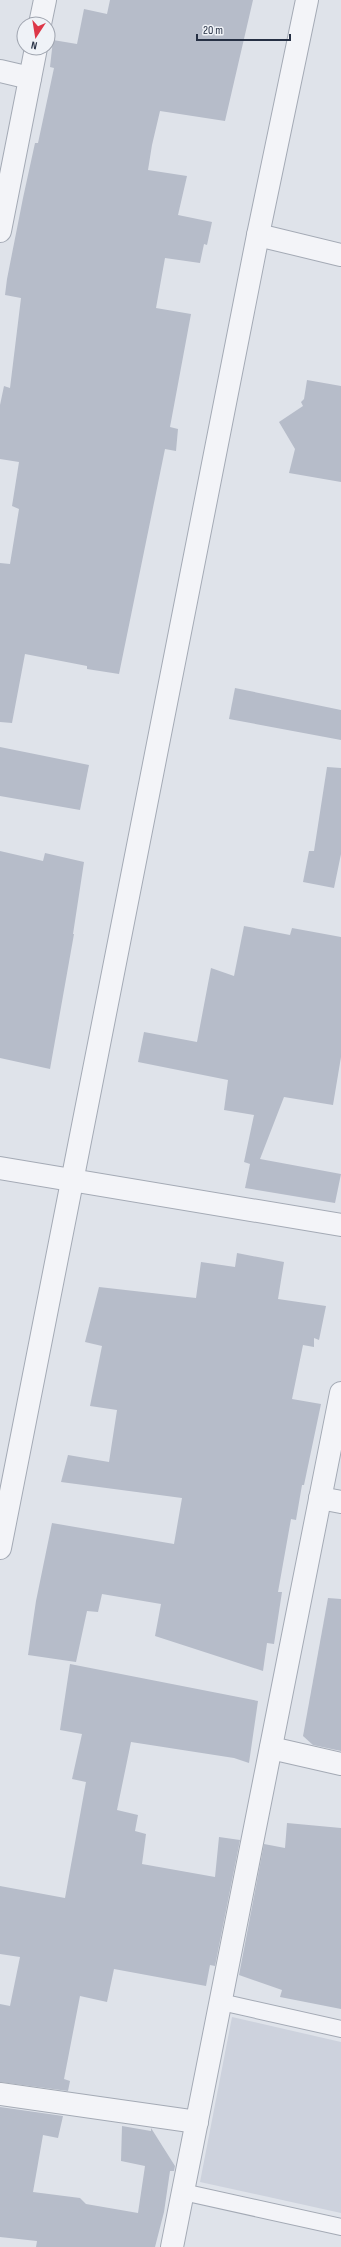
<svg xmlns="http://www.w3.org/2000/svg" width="341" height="2247" viewBox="0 0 341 2247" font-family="'Sofia Sans Condensed',sans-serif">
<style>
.built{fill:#cdd2dd}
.building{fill:#b6bcc9}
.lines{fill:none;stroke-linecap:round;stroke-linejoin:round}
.lane-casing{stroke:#a4aab5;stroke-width:18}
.street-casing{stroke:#a4aab5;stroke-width:24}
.lane{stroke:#f3f4f8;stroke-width:16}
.street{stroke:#f3f4f8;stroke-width:22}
</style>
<rect width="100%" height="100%" fill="#dfe3ea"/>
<path class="built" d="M232,2017l109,25v171l-141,-31z"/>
<g class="building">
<path d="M110,0h143l-28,121 -65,-10 -8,34 -4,25 39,6 -9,39 34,7 -5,23 -3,-1 -4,19 -35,-5 -9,50 35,6 -21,113 8,2 -2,22 -11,-2 -46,225 -32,-5v-3l-62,-12 -13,69 -12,-1v-159l10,1 9,-55 -7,-3 7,-44 -19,-3v-54l4,-19 6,2 11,-90 -16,-3 2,-16 16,-81 12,-55h3l16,-75 -4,-1 3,-27 24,4 7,-35 23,5z"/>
<path d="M307,380l34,6v96l-52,-9 6,-24 -16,-27 24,-16 -2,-4 3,-3z"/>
<path d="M235,688l106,22v30l-112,-21z"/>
<path d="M0,747l89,18 -9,45 -80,-14z"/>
<path d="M327,767l14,1v86l-7,34 -31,-6 6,-31h5z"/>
<path d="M0,851l43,10 2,-8 39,9 -11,72h1l-24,135 -50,-11z"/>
<path d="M244,926l46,9 2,-7 49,9v120l-8,48 -49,-8 -24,62 81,15 -6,29 -90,-15 5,-24 -6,-2 10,-47 -30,-5 4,-30 -90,-18 6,-30 53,10 14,-74 23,8z"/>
<path d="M237,1253l47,9 -6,37 48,7 -7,34 -5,-2v9l-11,-2 -11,54 29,5 -17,81h-2l-6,35 -5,-1 -13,73h4l-8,52 -7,-1 -4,28 -108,-35 6,-32 -59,-10 -4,18 -11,-1 -11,51 -48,-7 8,-54 16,-78 122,21 8,-46 -121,-16 7,-27 41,7 8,-52 -27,-4 12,-60 -17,-4 14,-55 97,11 5,-36 34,5z"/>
<path d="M328,1598l13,1v152l-28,-6 -10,-9z"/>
<path d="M70,1664l188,37 -9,62 -15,-5 -103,-16 -14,68 21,5 -3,16 11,3 -4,30 73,13 4,-40 21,3 -25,126 -5,-1 -4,21 -92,-17 -7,33 -27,-6 -16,83 6,2 -2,10 -68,-9v-78l10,2 10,-49 -20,-3v-68l65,12 21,-116 -14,-3 10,-45 -22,-4z"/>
<path d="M287,1823l54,5v181l-61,-12 2,-7 -43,-15 25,-131 21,4z"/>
<path d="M0,2107l63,9 -5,22 -15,-3 -10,57 47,6 6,6 52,9 7,-47 -24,-5 1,-35 29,5v-3l24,38 -1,5h-4l-6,41 -9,35h-119l1,-6 -37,-4z"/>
</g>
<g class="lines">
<g class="lane-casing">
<g id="lane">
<path d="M221,2002l120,27"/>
<path d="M183,2192l158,35"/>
</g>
</g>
<g class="street-casing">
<g id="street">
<path d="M40,24l5,-24"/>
<path d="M0,71l30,7"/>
<path d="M0,231l36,-183"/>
<path d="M258,235l83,20"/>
<path d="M0,1168l341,57"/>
<path d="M320,1498l21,4"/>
<path d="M0,1548l258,-1313 49,-235"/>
<path d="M271,1748l70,16"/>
<path d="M0,2094l197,28"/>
<path d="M172,2247l169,-854"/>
</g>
</g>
<use href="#lane" class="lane"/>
<use href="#street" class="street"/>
</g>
<g transform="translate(36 36) rotate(192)"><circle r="19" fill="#eff2f7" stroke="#9fa4af"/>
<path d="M0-3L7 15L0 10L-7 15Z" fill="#dd3748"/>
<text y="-6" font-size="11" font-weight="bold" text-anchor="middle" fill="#263044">N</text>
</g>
<path d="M197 34v6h93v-6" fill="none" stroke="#263044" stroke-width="2"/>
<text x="203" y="34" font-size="12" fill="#263044" stroke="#eff2f7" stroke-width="3" paint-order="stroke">20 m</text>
</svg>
